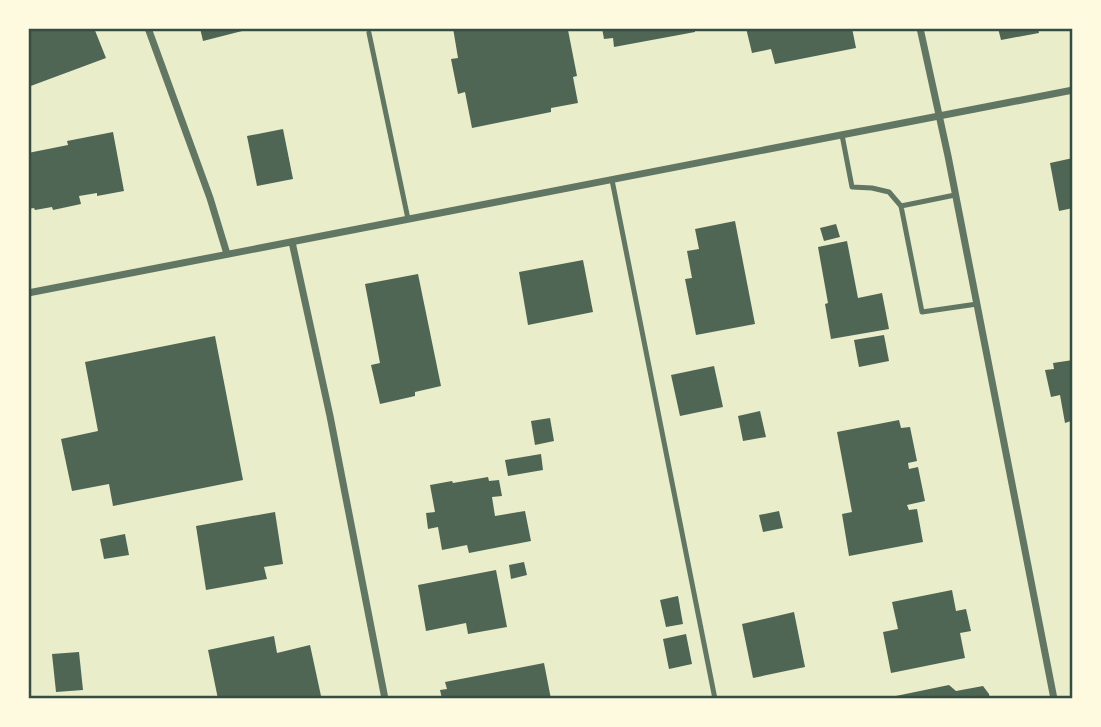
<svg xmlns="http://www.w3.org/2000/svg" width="1101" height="727" viewBox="0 0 1101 727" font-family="'Work Sans',sans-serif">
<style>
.building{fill:#4f6655}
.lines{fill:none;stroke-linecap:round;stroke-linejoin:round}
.service{stroke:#617663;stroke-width:5}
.minor{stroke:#617663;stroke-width:7}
.neatline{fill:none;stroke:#344e41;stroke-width:2.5}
</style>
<rect width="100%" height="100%" fill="#e9edc9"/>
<g class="building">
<path d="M28,28h66l12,30 -78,29z"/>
<path d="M200,28h50v1l-47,12z"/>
<path d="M453,28h110l1,3 4,-1 9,46 -4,1 5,26 -27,5v4l-79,16 -7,-36 -7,2 -7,-35 7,-1z"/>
<path d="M602,28h93v4l-81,15 -1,-9 -9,1z"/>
<path d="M746,28h106l4,20 -81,16 -4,-15 -19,4z"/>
<path d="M998,28h40l1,5 -38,7z"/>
<path d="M283,129l10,50 -36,7 -10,-50z"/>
<path d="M113,132l11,59 -27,5v-3l-18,3 2,8 -28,6 -1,-3 -17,3 -1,-2 -6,1v-56l40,-8 -1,-4z"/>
<path d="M1073,158v50l-14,3 -9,-48z"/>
<path d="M735,221l20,103 -59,11 -11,-56 7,-1 -5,-27 12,-2 -4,-20z"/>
<path d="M836,224l4,13 -16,4 -4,-13z"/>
<path d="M847,241l11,57 24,-5 7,36 -58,10 -6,-35 3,-1 -10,-56z"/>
<path d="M583,260l10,52 -65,13 -9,-53z"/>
<path d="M418,274l23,112 -26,6v4l-35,8 -9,-39 9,-2 -15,-79z"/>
<path d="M884,335l5,26 -30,6 -5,-27z"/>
<path d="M215,336l28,144 -130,26 -4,-22 -37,7 -11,-52 37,-8 -13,-69z"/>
<path d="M1073,360v63l-2,-2 -6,2 -5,-28 -9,2 -6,-27 9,-1 -1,-6z"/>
<path d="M714,366l9,41 -43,9 -9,-41z"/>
<path d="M760,411l6,26 -23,4 -5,-25z"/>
<path d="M550,418l4,23 -19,4 -4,-24z"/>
<path d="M899,420l2,8 9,-1 7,34 -9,2 1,6 9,-2 7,34 -18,4 2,5 8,-1 6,33 -74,14 -7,-42 10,-2 -15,-80z"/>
<path d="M541,454l2,16 -35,6 -3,-16z"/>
<path d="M488,477l1,4 10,-1 3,16 -10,1 3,19 30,-5 6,30 -62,12 -2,-8 -25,5 -4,-23 -10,2 -2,-16 9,-1 -5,-27 22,-4 1,2z"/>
<path d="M779,511l4,17 -20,4 -4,-17z"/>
<path d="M275,512l8,52 -19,3 3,12 -61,11 -10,-64z"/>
<path d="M125,534l4,21 -25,4 -4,-20z"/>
<path d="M524,562l3,13 -16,4 -2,-14z"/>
<path d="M496,570l11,57 -39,7 -2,-11 -40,8 -8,-46z"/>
<path d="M952,590l4,21 10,-2 5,22 -11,2 5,25 -74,15 -8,-41 15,-3 -6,-27z"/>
<path d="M678,596l5,28 -17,3 -6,-27z"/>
<path d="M794,612l11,55 -52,11 -11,-54z"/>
<path d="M686,634l6,30 -23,5 -6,-30z"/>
<path d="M274,636l3,17 33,-8 11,51 -14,3h-89l-10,-49z"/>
<path d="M79,652l4,38 -27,2 -4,-38z"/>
<path d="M544,663l7,36h-109l-2,-9 7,-1 -2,-7z"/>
<path d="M949,685l7,6 27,-5 6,8 1,5h-104v-1z"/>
</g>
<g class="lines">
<g class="service">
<path d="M369,33l39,186"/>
<path d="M842,135l10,52 20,1 17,4 12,14"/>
<path d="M612,180l103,519"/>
<path d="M955,195l-54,11 21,106 55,-8"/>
</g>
<g class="minor">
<path d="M148,28l62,170 17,56"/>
<path d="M920,28l28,128 106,543"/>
<path d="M292,242l38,174 55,283"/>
<path d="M28,293l1045,-203"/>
</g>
</g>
<rect width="1101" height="727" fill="none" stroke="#fefae0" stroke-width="60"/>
<rect x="30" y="30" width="1041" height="667" class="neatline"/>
</svg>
